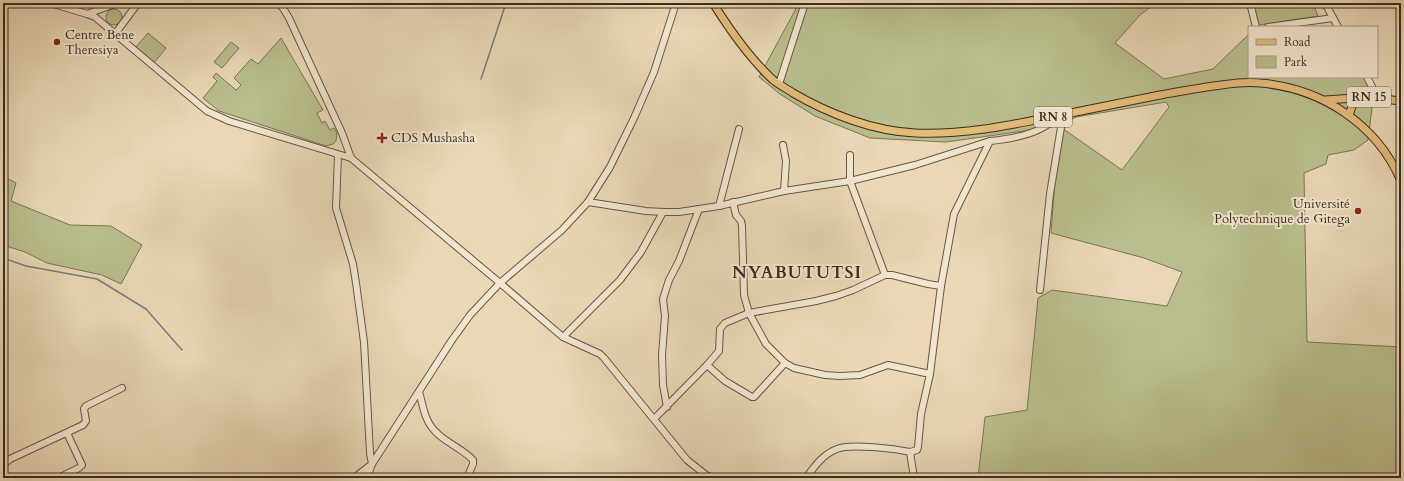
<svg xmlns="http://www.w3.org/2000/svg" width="1404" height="481" viewBox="0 0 1404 481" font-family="Cardo,serif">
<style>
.green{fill:#b9be8c;stroke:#7a7556;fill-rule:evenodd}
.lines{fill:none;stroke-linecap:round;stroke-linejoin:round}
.stream{stroke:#757f7a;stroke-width:1.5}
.minor-casing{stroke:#675744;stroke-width:8}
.major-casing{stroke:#3c2c1f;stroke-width:9}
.minor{stroke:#f1e5cf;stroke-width:6}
.major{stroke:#e4bc7a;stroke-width:7}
.poi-dot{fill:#8f2418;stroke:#f1e5cf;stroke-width:1.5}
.labels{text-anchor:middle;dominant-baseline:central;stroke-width:4;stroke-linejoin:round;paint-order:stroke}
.shield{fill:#f1e5cf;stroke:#726454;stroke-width:1}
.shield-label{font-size:12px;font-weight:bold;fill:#3c2c1f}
.poi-label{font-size:13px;fill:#3c2c1f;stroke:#f1e5cf;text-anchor:start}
.district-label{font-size:17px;font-weight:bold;letter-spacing:1px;fill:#3c2c1f;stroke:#f1e5cf}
</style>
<rect width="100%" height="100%" fill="#e9d7b5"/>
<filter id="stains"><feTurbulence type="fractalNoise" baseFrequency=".005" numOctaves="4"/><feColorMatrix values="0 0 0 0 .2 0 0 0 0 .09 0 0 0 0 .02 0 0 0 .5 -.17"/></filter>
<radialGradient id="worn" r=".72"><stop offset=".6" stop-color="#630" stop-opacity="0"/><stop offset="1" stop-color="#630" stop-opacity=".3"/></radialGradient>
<g class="green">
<path d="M799,3h357l-16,12 -25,28 49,36 49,-10 36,-35v43h116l9,15 -6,48 -14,10 -26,5 -2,9 -22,9 3,169 94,5v131h-423l7,-61 42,-7 11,-112 14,-8 115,16 15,-34 -38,-14 -93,-25 8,-107 -113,16 -76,-4 -55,-22 -35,-22 -21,-17zM1166,102l3,5 -47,63 -63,-44 17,-9z"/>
<path d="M1248,3h65l5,13 -66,10z"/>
<circle cx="114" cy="17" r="8"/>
<path d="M148,33l18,15 -12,15 -18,-16z"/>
<path d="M281,38l42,72 -6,3 5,10 3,-2 5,9 4,-2 3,5 -1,8 -3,3 -7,2 -107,-35 -16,-13 14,-17 -4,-4 3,-4 20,17 5,-5 -7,-7 17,-19 7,5z"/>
<path d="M231,42l8,6 -17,20 -8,-6z"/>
<path d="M3,176l13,7 -5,18 59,24 41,1 31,19 -21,39 -19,-9 -55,-12 -22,-11 -22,-7z"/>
</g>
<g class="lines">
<g class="stream">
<path d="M481,79l25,-76"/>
<path d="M3,258l23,8 71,13 49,30 36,41"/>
</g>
<g class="minor-casing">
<g id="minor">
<path d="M50,3l37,11 8,3 112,94 22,10 122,37 149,125 57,49 6,5 37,17 4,4 83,102 19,15 7,3"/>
<path d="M277,3l6,5 6,10 53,115 9,25"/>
<path d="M1250,3l6,24"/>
<path d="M1325,3l13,24"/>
<path d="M87,14l31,-11"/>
<path d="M1268,27l65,-9"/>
<path d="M115,34l23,-31"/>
<path d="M1367,77l11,21"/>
<path d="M779,84l26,-81"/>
<path d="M783,145l3,16 -2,30"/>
<path d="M338,155l-2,53 17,56 3,19 8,59 6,111 2,11 -18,14"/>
<path d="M850,155v26l35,94"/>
<path d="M588,202l58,9 17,1h16l40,-6 65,-15 66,-10 65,-16 75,-24"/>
<path d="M733,202l3,13 5,6 1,5 2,69 5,18 17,31 19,19 9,5 31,7 15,1 20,-1 28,-10 42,9"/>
<path d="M719,206l20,-77"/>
<path d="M1040,290l10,-96 13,-79"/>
<path d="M563,337l57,-57 21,-28 22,-40"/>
<path d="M707,365l12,-14 1,-22 5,-6 24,-10 67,-12 20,-5 17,-6 32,-15h7l36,9 13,2"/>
<path d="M419,392c3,9 4,19 8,27 8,20 33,27 46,41v4l-6,14"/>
<path d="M667,407l-4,-22 -1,-30 3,-39 -2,-17 6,-19 10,-19 20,-52"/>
<path d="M654,419l53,-54 18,16 27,16h2l31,-34"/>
<path d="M910,452l7,-2 1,-3 3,-33 9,-40 11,-88 13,-72 36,-73c21,-2 53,-7 67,-25"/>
<path d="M3,465l7,-6 73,-34 3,-4 -2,-12 2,-3 36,-18"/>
<path d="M58,478l21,-10 3,-3 -15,-32"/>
<path d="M367,478l5,-14 80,-124 18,-25 30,-32 62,-53 26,-28 22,-35 24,-49 20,-46 22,-69"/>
<path d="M806,478c8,-11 17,-24 31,-29 12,-6 59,0 73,3l4,26"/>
</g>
</g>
<g class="major-casing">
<g id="major">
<path d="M713,3c15,24 37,55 58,75 6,6 15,10 22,15 36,21 80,38 122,40 47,2 91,-7 136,-16 35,-7 70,-14 104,-21 20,-4 39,-7 58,-10 16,-2 32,-5 47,-3 61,5 117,41 141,98"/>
<path d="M1325,100l30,-2"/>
<path d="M1349,115l6,-17 10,-1 36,4"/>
</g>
</g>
<use href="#minor" class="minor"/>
<use href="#major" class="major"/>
</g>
<g class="poi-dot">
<circle cx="57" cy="42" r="4"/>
<path d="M380 132h4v4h4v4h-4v4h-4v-4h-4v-4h4z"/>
<circle cx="1358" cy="211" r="4"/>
</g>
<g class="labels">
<g class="shield">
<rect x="1347" y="87" width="44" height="20" rx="3"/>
<rect x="1034" y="107" width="38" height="20" rx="3"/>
</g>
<g class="shield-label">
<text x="1369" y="97">RN 15</text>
<text x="1053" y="117">RN 8</text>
</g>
<g class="poi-label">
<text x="65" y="35">Centre Bene<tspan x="65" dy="15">Theresiya</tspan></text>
<text x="391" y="138">CDS Mushasha</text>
<text x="1350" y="204" text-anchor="end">Université<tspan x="1350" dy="15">Polytechnique de Gitega</tspan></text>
</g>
<g class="district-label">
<text x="797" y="272">NYABUTUTSI</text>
</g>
</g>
<rect width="1404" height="481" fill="none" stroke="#e9d7b5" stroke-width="16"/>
<rect x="4" y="4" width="1396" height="473" fill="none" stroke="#3c2c1f" stroke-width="2"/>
<rect x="8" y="8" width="1388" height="465" fill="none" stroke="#3c2c1f"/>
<rect x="1248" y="26" width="130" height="52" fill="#f1e5cf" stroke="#a99b89"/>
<rect x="1256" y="39" width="20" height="6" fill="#e4bc7a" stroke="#a99b89"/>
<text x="1284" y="46" font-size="12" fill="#3c2c1f">Road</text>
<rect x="1256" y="56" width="20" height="12" fill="#b9be8c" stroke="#a99b89"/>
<text x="1284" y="66" font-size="12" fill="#3c2c1f">Park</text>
<rect width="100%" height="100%" filter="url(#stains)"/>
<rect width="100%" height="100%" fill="url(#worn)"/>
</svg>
